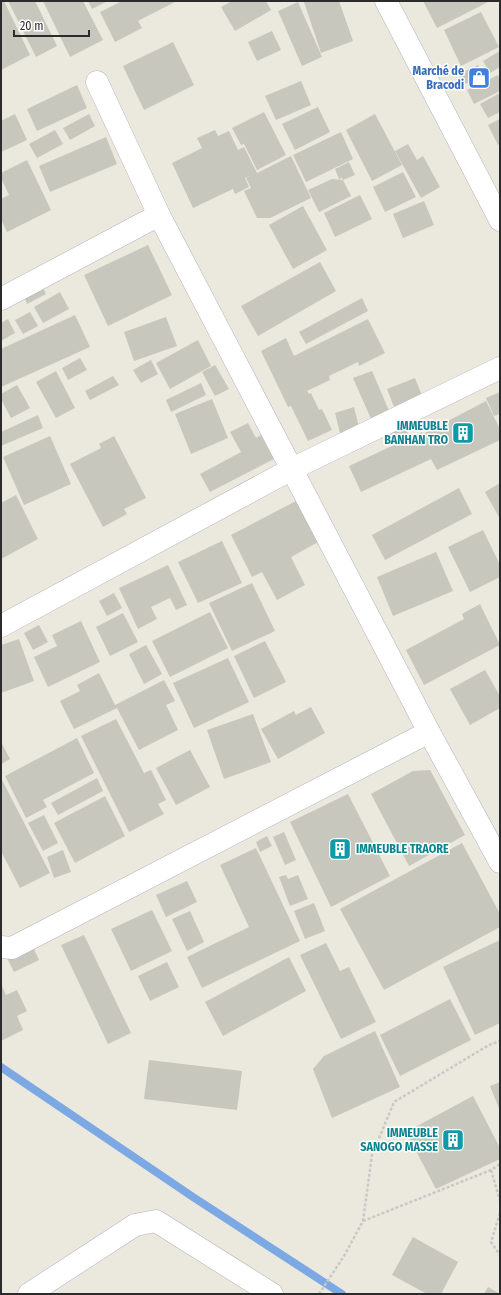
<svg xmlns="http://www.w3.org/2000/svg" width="501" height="1295" viewBox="0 0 501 1295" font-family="'Fira Sans Condensed',sans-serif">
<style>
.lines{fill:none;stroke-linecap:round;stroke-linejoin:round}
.stream{stroke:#7ca9e3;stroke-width:8}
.building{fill:#c7c7bd}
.minor-casing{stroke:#b3b2bd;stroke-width:23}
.path{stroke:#c8c8c8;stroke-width:2.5;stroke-dasharray:3 2;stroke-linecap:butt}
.minor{stroke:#fff;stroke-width:22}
.labels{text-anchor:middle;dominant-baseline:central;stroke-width:3;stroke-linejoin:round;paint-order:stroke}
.shop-label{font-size:12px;font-weight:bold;fill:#366cbe;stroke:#fff;text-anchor:end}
.culture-label{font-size:12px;font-weight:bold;fill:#0d838f;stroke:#fff;text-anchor:end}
</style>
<rect width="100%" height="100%" fill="#ebe9de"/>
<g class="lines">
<path class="stream" d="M1,1067l192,130 149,97"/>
</g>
<g class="building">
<path d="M1,1h3l26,54 -29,15z"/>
<path d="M8,1h27l22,45 -21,11z"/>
<path d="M43,1h40l20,39 -33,17z"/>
<path d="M88,1h20l-16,8z"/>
<path d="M122,1h55l-39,20 4,7 -27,14 -15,-30z"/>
<path d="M232,1h34l5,9 -36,21 -14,-24z"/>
<path d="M306,1h33l14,40 -32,12 -17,-51z"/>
<path d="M423,1h67l-53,27z"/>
<path d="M298,2l24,55 -20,9 -24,-55z"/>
<path d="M481,12l18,35 -38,19 -17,-36z"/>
<path d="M272,31l9,19 -24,11 -9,-19z"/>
<path d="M173,42l21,43 -50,25 -21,-44z"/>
<path d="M500,51v16l-10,6 -7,-12z"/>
<path d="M478,65l5,10 -18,9 -6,-10z"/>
<path d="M498,75l2,4v12l-26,13 -7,-14z"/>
<path d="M301,81l10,24 -35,15 -11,-24z"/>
<path d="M77,85l10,23 -50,23 -10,-22z"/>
<path d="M500,93v19l-12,6 -8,-14z"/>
<path d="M318,107l12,25 -35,18 -13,-26z"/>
<path d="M264,112l22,43 -29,15 -13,-26 -3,1 -9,-17z"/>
<path d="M15,114l12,26 -26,12v-31z"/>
<path d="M89,114l6,12 -25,14 -7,-12z"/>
<path d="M375,114l27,51 -30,16 -26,-51z"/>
<path d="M500,119v25l-2,1 -10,-20z"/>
<path d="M55,130l8,14 -26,14 -8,-14z"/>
<path d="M215,130l3,6 11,-5 9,19 6,-3 13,26 34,-17 20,42 -41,20h-13l-13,-27 7,-3 -5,-10 5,-3 -6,3 4,9 -14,7 -2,-5 -40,19 -21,-45 30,-15 -5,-10z"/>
<path d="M341,132l12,27 -47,23 -13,-27z"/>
<path d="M106,137l11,27 -67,28 -11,-26z"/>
<path d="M408,144l9,16 6,-4 17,31 -19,11 -26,-47z"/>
<path d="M27,160l24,50 -44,22 -6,-13v-20l8,-4 -8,-17v-5z"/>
<path d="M349,162l6,13 -12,5 8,16 -32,16 -11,-22 24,-11 11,1 -1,-2 -3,1 -4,-10z"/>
<path d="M403,172l13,25 -31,15 -12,-25z"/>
<path d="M360,195l12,24 -37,18 -11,-24z"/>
<path d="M424,201l10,24 -31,13 -10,-24z"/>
<path d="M303,206l24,44 -34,19 -24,-44z"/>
<path d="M148,245l24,50 -64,31 -24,-51z"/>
<path d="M320,262l16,29 -78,45 -17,-30z"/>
<path d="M42,286l4,8 -19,10 -3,-8z"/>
<path d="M60,292l9,17 -26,14 -9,-16z"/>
<path d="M362,298l6,13 -62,33 -7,-12z"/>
<path d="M30,312l8,14 -15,8 -8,-14z"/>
<path d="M75,315l15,32 -89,40v-38z"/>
<path d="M166,317l11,29 -43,15 -10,-29z"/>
<path d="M8,319l7,14 -14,8v-18z"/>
<path d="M368,319l17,34 -26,13 -1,-4 -29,14 1,4 -23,11 2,3 2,-1 8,17 3,-1 10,21 -24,11 -17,-35 -3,1 -27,-56 25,-13 8,18z"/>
<path d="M198,340l13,26 -41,23 -14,-26z"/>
<path d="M80,358l7,12 -19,10 -6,-12z"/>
<path d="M151,360l7,14 -17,9 -8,-13z"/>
<path d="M215,365l14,24 -14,7 -13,-24z"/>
<path d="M56,371l19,37 -19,10 -20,-36z"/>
<path d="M372,371l18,42 -18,8 -19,-43z"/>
<path d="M113,376l6,9 -29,15 -5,-9z"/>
<path d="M415,378l7,18 -28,11 -7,-18z"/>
<path d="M201,383l5,12 -35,17 -5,-12z"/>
<path d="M17,385l13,23 -19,10 -10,-19v-5z"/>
<path d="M500,392v22l-6,2 -8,-18z"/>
<path d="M212,399l16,39 -37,16 -16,-40z"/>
<path d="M486,401l14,28v11l-63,30 -6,-11 -70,33 -12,-26 45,-21 -5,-11 16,-7 5,10 12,-5 1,2z"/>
<path d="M354,407l5,20 -19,6 -5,-20z"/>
<path d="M38,415l5,13 -42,18v-14z"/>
<path d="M248,423l8,15 5,-3 13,24 -64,33 -10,-18 41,-22 -11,-20z"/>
<path d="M50,436l21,48 -47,21 -21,-48z"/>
<path d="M114,436l32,62 -22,11 3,5 -24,13 -33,-63 31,-16 -2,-4z"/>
<path d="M500,483v36l-15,-27z"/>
<path d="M459,488l13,26 -87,46 -13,-25z"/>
<path d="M16,495l22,44 -37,20v-56z"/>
<path d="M298,500l22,41 -29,16 14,28 -28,15 -15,-28 -10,5 -21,-42z"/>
<path d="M483,530l17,35v12l-30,15 -22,-45z"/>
<path d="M222,541l20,42 -44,20 -20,-41z"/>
<path d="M436,552l17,39 -60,25 -16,-39z"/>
<path d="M168,565l19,40 -11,5 -6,-12 -19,9 6,12 -19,10 -19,-41z"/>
<path d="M252,583l23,48 -43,20 -23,-48z"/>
<path d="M114,593l8,15 -15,8 -8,-15z"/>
<path d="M480,604l20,41 -76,40 -18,-35 58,-31 -2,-5z"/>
<path d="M210,612l18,36 -58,29 -18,-36z"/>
<path d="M123,613l15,29 -28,14 -14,-29z"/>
<path d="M81,621l19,41 -52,25 -14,-30 23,-11 -5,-11z"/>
<path d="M39,625l9,17 -15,8 -9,-17z"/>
<path d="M19,639l15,42 -33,12v-48z"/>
<path d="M265,641l21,41 -32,16 -20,-42z"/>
<path d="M146,645l16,29 -18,10 -15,-30z"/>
<path d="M228,658l21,44 -55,26 -21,-45z"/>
<path d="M485,670l15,26v12l-30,17 -20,-36z"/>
<path d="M99,673l16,32 49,-25 11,21 -9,4 12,25 -39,20 -22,-42 -43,21 -14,-28 20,-10 -3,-6z"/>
<path d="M311,707l14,26 -47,26 -17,-30 33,-18 2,4z"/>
<path d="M253,714l18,48 -47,17 -17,-49z"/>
<path d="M116,719l28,54 7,-3 15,30 -8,4 6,10 -35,18 -48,-96z"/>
<path d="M77,738l17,35 -51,27 4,7 -21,11 -21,-42z"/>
<path d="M1,742l9,17 -9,5z"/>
<path d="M190,750l20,37 -34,18 -20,-37z"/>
<path d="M430,770l35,65 -56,31 -38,-72 42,-23z"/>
<path d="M1,778l49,95 -30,15 -19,-37z"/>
<path d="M97,778l6,13 -45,24 -7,-12z"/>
<path d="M348,794l42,82 -59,31 -41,-85z"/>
<path d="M105,796l20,40 -50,27 -21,-40z"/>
<path d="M44,815l14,28 -15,8 -15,-28z"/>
<path d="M284,832l12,28 -11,5 -12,-28z"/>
<path d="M267,836l5,10 -12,6 -4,-10z"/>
<path d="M462,843l38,71v13l-116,63 -44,-81z"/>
<path d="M256,848l44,93 -98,47 -15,-31 62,-30 -29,-62z"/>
<path d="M63,850l8,22 -17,6 -7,-21z"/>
<path d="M286,875l2,4 10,-4 10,24 -18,7 -11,-29z"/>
<path d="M187,881l10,21 -31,15 -10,-22z"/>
<path d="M314,903l11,28 -20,8 -11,-28z"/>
<path d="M152,910l20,41 -41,20 -20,-42z"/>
<path d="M190,911l14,31 -17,9 -15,-32z"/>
<path d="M84,935l47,98 -23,11 -47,-99z"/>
<path d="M30,940l9,20 -25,12 -10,-20z"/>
<path d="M500,940v83l-25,12 -32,-68z"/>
<path d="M326,943l14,28 9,-4 27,55 -35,17 -41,-84z"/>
<path d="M289,957l17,34 -83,45 -18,-34z"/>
<path d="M167,962l12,25 -29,14 -12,-25z"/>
<path d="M1,984l5,11 11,-5 10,21 -10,5 6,14 -22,11z"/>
<path d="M450,999l21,41 -71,36 -20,-41z"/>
<path d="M375,1031l25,56 -68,31 -19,-49 11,-13z"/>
<path d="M149,1060l93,11 -5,39 -93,-11z"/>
<path d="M500,1082v29l-10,-25z"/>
<path d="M473,1096l27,52v11l-64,30 -30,-57z"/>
<path d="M413,1237l45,25 -17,32h-14l-35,-19z"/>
<path d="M488,1287l12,7h-16z"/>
</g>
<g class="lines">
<g class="minor-casing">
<g id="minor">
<path d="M386,1l114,219"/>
<path d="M97,82l62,133 270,517 71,130"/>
<path d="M1,299l158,-84"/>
<path d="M1,626l291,-157 208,-101"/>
<path d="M1,947l11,1 417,-216"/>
<path d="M29,1294l106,-69 21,-4 116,73"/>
</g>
</g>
<g class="path">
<path d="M491,1170l9,31"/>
<path d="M500,1213l-9,29 9,13"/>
<path d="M363,1221l128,-51 9,-6"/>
<path d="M319,1294l25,-38 19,-35 9,-66 22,-53 95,-57 11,-4"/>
</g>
<use href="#minor" class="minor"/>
</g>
<defs>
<g id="shop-square" transform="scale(1.15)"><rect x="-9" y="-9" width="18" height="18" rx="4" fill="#3f7fe0" stroke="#fff"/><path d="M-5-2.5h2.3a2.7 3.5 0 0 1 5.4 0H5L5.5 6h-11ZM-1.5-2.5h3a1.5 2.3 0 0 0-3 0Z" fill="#fff"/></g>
<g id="building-square" transform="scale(1.15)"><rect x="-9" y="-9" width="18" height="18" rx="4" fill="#0f9aa8" stroke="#fff"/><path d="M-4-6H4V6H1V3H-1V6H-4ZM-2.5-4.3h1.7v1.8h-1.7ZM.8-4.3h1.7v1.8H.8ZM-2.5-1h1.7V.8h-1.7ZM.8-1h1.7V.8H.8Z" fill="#fff"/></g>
</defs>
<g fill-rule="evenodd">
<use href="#shop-square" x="479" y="78"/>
<use href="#building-square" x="463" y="433"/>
<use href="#building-square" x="340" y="849"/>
<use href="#building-square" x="453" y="1140"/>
</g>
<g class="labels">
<g class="shop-label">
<text x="464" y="71">Marché de<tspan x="464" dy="14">Bracodi</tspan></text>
</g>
<g class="culture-label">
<text x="448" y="426">IMMEUBLE<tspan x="448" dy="14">BANHAN TRO</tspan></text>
<text x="356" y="849" text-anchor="start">IMMEUBLE TRAORE</text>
<text x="438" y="1133">IMMEUBLE<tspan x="438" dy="14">SANOGO MASSE</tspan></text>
</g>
</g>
<rect width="501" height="1295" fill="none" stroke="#2b2b2b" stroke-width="4"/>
<path d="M14 30v6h75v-6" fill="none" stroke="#2b2b2b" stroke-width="2"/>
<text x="20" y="30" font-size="12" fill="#2b2b2b" stroke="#ffffff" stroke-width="3" paint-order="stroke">20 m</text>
</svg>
